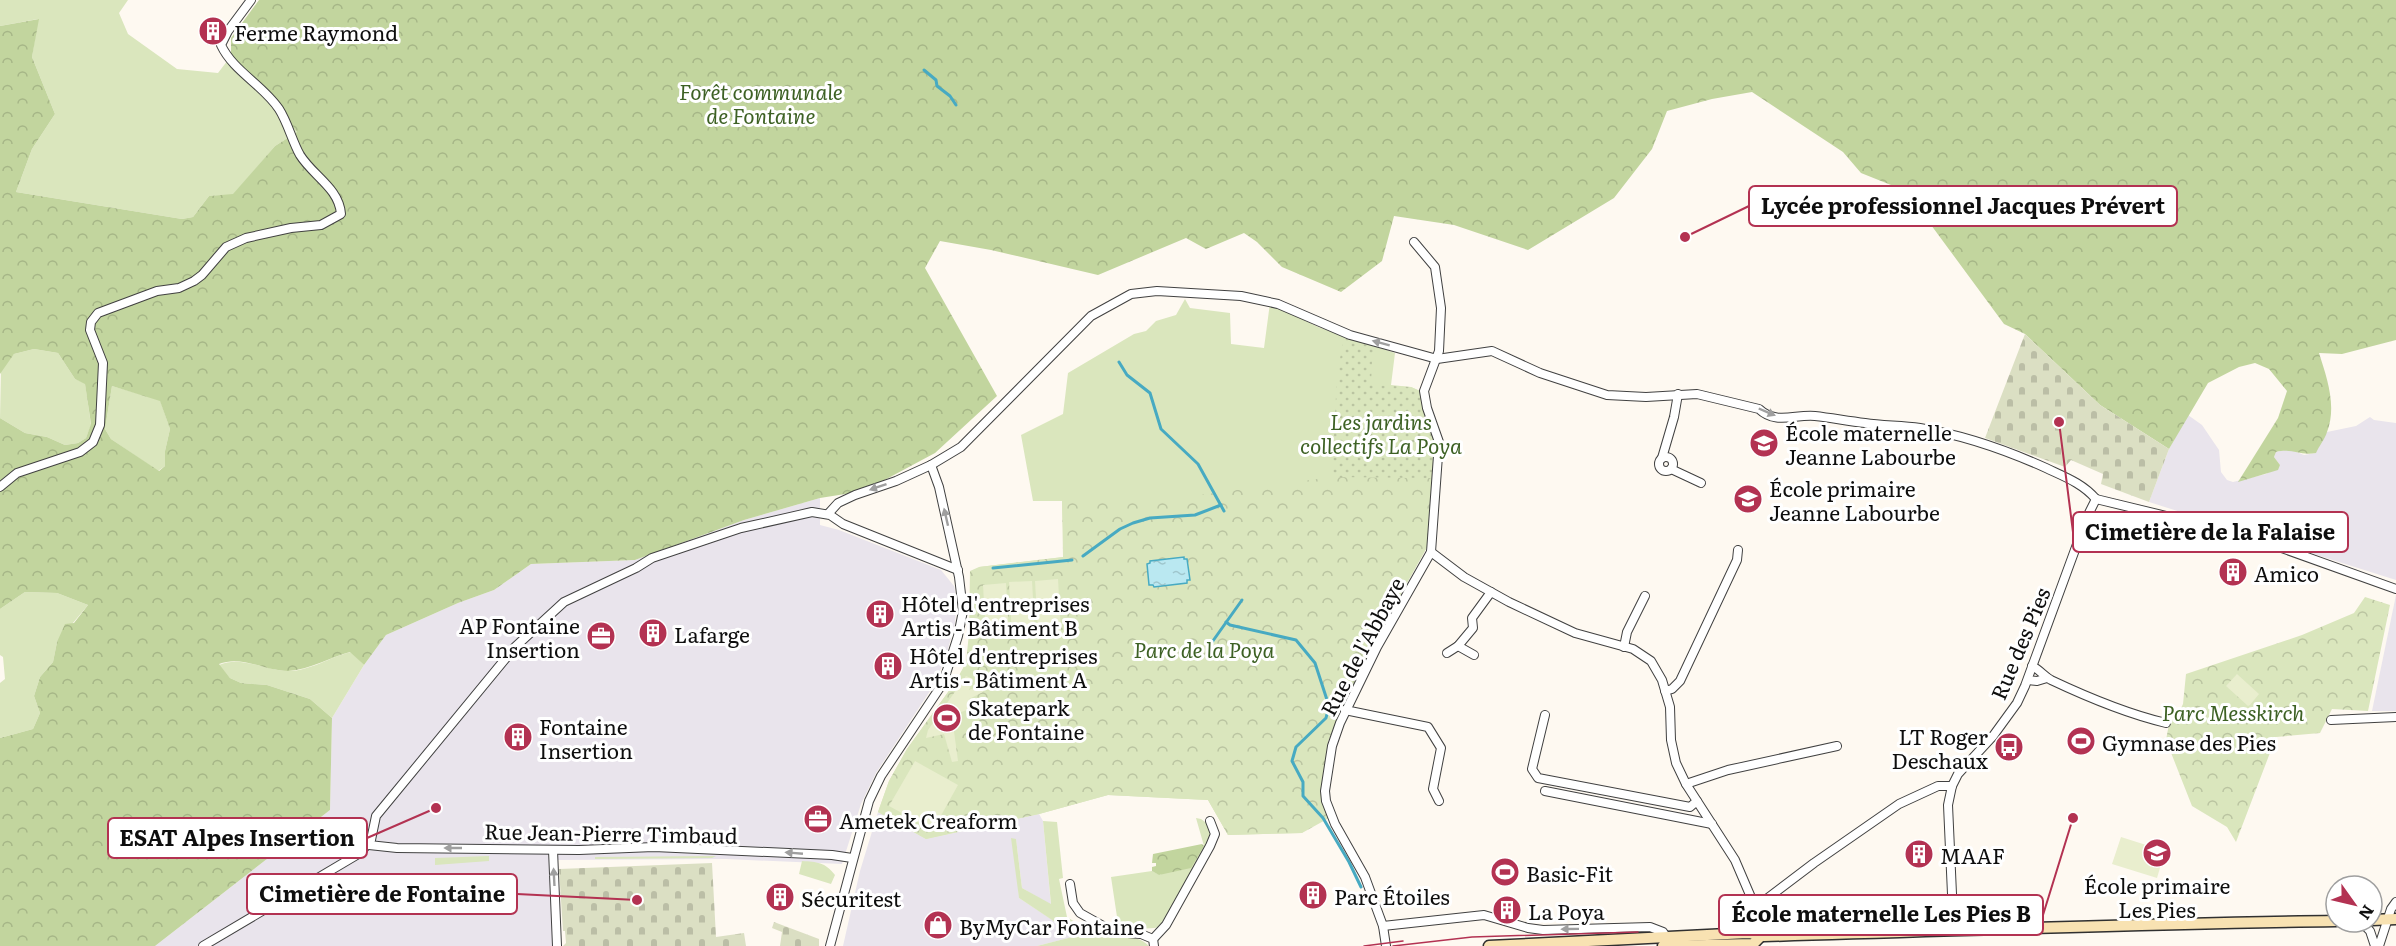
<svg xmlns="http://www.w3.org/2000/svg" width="2396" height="946" viewBox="0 0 2396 946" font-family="Literata,serif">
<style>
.industrial{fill:#e9e4ec}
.grass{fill:#dae6bd}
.forest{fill:url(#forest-crowns);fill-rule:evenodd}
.cemetery{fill:url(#cemetery-stones)}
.park{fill:url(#park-crowns)}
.garden{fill:url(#garden-dots)}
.pitch{fill:#e9eece}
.water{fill:url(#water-ripples);stroke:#47aac2;stroke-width:1.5}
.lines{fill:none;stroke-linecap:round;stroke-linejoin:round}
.stream{stroke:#47aac2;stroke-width:3}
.minor-casing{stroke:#414141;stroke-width:10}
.secondary-casing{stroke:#303030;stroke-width:13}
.minor{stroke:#fff;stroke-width:8}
.secondary{stroke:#f8e2b2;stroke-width:10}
.tram{stroke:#b33252;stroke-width:1.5}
.oneway{fill:#9f9f9f}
.labels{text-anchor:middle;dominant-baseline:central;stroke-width:6;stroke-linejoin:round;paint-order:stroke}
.poi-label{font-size:21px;fill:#0e0e0e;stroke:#fff;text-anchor:start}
.park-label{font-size:21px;font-style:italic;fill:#3d6124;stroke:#fff}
.street-label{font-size:21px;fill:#0e0e0e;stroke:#fff}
.leader{fill:none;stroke:#b33252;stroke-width:2}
.callout-dot{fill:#b33252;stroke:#fff;stroke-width:2}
.callout{fill:#fff;stroke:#b33252;stroke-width:2}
.callout-label{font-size:22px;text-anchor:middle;font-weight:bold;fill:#0e0e0e}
</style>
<defs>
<pattern id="forest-crowns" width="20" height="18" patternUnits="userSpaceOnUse" patternTransform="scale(1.5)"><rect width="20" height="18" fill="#c2d59e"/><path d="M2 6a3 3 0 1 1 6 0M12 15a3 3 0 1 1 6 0" fill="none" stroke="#a6b687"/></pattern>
<pattern id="cemetery-stones" width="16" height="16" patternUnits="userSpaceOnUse" patternTransform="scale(1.5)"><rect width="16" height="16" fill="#dbdfc3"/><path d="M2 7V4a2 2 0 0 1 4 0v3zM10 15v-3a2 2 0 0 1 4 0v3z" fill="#bbbea6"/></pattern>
<pattern id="park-crowns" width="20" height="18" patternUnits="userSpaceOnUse" patternTransform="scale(1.5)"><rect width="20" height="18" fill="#dae6bd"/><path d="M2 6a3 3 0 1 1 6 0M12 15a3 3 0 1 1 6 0" fill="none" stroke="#bac4a1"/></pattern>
<pattern id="garden-dots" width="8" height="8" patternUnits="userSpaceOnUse" patternTransform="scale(1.5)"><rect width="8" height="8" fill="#dae6bd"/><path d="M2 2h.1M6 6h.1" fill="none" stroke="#bac4a1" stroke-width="1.8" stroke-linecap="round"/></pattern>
<pattern id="water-ripples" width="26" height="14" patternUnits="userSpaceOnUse" patternTransform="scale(1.5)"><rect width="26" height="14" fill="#bae8f1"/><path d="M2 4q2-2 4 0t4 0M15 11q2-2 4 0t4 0" fill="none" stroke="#9fc6cd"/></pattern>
</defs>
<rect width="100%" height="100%" fill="#fef9f1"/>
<g class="industrial">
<path d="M2188,415l14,10 17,25 2,22 6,8 6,2 33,-8 14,-9 -6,-8 2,-5 13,-3 15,6 11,-2 12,-21 29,-6 14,-9 4,3 22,3v157l-247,-78 20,-53z"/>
<path d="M820,498v27l19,5 102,40 13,16 3,15 -2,22 -10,37 -13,28 -56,85 -15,31 -19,60 -116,-5 -168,1 3,86h-406l175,-136 2,-92 32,-53 22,-30 72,-32 36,-13 37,-26 104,-4 109,-40z"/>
<path d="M2396,595v116h-24z"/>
<path d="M878,812l48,27 113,-25 4,7 8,84 -29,-17 -6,-49 3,59 58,38 -40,10h-194l17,-75z"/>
</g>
<g class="grass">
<path d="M0,0h128l-9,13 9,21 49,35 41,4 13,-17 66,76 -22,14 -42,49 -24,1 -16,21 -11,2 -166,-27 16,-43 23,-35 -23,-57 6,-38 -38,7z"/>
<path d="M1185,299l5,9 40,5 1,31 33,4 6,-45 48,24 77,26 -4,32 20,2 9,4 5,25 9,20 -3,104 -40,69 -63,132 -6,42 1,17 -21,33 -74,2 -20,-35 -100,-5 -69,19 -113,25 -48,-27 11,-31 18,-32 49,-68 10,-18 13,-96 85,-10 -2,-56h-29l-12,-66 42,-21 5,-41 66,-39 12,-3 10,-10 20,-6z"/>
<path d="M34,349l24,4 17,26 10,4 6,42 -5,13 -8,5 -13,2 -18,-8 -22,-4 -25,-15 1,-49 13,-15z"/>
<path d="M112,386l48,14 10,29 -5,22v15l-7,5 -47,-32 -6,-10z"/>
<path d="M25,592l32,1 31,12 -31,37 -4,20 -13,15 -6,19 6,17 -7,16 -33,9v-55l5,-4 -2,-22 -3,-2v-46z"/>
<path d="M351,652l13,13 -32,53 -22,-19 -43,-14 -26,-2 -11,-5 -11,-13c23,-10 46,6 69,6 22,0 42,-14 63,-19z"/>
<path d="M1196,818l5,1 8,6 2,14 -51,87 -5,2 -36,2 -8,-53 41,-6 8,4 44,-29z"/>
<path d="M1043,821l14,1 6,56 -4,1 8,38 32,20 4,-5c17,11 31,-1 46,14h-112l39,-10 -57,-38 -8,-60 5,1 6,49 29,16z"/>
<path d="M489,856v5l-54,4v-7z"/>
<path d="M716,856l-4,2 -117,1v-2z"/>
<path d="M802,861c15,1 23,1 33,14l-4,9 -32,-10z"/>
</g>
<g class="forest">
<path d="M259,0h2137v340l-54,14 -23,-1c8,25 18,53 8,79 -2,7 -8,14 -11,21 -17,3 -23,-5 -40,-1l-2,5 6,8 -2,5 -40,12 40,-64 9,-27 -18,-22 -14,-6 -16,4 -31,16 -39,66 -69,-44 -75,-71 -21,-10 -98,-133 -45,-18 -18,-21 -91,-60 -40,7 -45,12 -15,38 -38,49 -86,52 -74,-25 -60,-9 -12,45 -41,31 -59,-25 -25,-25 -13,-9 -38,16 -20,-11 -88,37 -107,-25 -51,-9 -15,27 72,128 -62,57 -71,38 -44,7 -76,22 -109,40 -104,4 -37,26 -36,13 -72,32 -22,30 -14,-13c-20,5 -40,18 -62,19 -23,0 -46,-16 -69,-7l11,14 11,5 26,2 43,14 22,19 -2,92 -175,136h-155v-208l33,-9 7,-16 -6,-17 6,-19 13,-15 4,-20 8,-18 9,-1 14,-18 -31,-12 -32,-1 -25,17v-191l25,15 22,4 18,8 13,-2 8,-5 5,-14 -6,-40 -10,-5 -17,-26 -24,-4 -20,5 -14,20v-348l39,-7 -7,38 23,57 -23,35 -16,43 166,27 11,-2 16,-21 24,-2 42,-48 22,-14 -66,-76v-18zM112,386l48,15 10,28 -5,22v15l-6,5 -48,-32 -6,-10z"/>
<path d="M1202,844l2,2 -13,22 -32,7 -7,-4v-4l4,-1v-3h-4l1,-9z"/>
</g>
<g class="cemetery">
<path d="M2025,334l75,71 69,44 -20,53 -48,-18 2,-10 -32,-14 -6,7 -80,-29z"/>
<path d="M712,863l4,74 28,-4 2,13h-183l3,-3 -1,-12h-2l-4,-62z"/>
<path d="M774,922l45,17v7h-39l2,-14 -10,-4z"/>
</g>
<g class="park">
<path d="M1332,477l102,1 -3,62 -65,117 -38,84 -6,42 1,17 6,18 -27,15 -74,2 -20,-35 -100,-5 -69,19 -113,25 -48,-27 11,-31 18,-32 49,-68 10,-18 3,-30 1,-62 9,-4 84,-10 -1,-56 53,-2 26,4z"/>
<path d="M2365,597l25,8 -22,106 -36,-2 -12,24 -44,4 -40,105 -9,-15 -35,-21 -26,-66 5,-27 7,1 5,-10 3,-30 116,-39 52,-22z"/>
</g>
<path class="garden" d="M1344,337l31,11 -3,13 -1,24 40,2 9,4 5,25 9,20v42l-102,-1 5,-102z"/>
<g class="pitch">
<path d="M1058,579l3,52 -23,2 -3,-52z"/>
<path d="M1032,581l3,52 -23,2 -3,-53z"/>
<path d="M1006,583l3,53 -23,1 -3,-52z"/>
<path d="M2237,674l22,20 -9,11 -2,1 -22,-20z"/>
<path d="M966,676l7,3 -4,11 15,-6 -1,8 -14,7 1,6 -3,5 -6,2 -8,12 5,37 -6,1 -8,-28 -18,4 2,-8z"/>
<path d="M915,761l43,24 -25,45 -44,-24z"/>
<path d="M2121,837l44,14 -8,27 -45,-14z"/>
</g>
<path class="water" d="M1184,557v2h3l3,21h-3v3l-33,4 -1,-2h-4l-2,-21 3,-1v-2z"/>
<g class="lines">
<g class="stream">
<path d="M924,70l12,10 1,6 13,10 6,9"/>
<path d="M1119,362l8,13 23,18 11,36 37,35 26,47"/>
<path d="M1083,556l37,-27 13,-6 17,-5 45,-3 26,-10"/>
<path d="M993,568l79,-8"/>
<path d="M1226,622l4,3 66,15 19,23 14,43 -3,12 -30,29 -4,14 11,21v14l20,22 26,44 12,25"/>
<path d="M1210,645l32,-45"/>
</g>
<g class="minor-casing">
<g id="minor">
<circle cx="1666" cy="464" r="7"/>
<path d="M1662,458l12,-41 4,-23"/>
<path d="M1671,469l30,14"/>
<path d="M0,487l17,-14 63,-21 13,-10 7,-17 3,-62 -13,-33 1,-8 7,-9 59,-22 22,-3 15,-7 8,-6 24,-28 20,-9 45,-10 30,-3 20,-11c-2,-26 -28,-38 -41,-59 -8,-14 -12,-32 -21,-46 -16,-24 -46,-38 -58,-64l7,-14 23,-31"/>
<path d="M2096,499l128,31 52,16 120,43"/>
<path d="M828,514l10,-11 17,-8 41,-14 35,-16 30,-18 130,-131 40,-22 26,-3 84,5 37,8 72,31 87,24 55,-8 48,22 67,22 39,2 51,-3 62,15c17,16 36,5 56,7 17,2 33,5 50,7 18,3 36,2 55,5 43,7 86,22 126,40 19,9 36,15 50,31"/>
<path d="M1431,552l33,25 45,25 66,31 58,16 18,12 11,19 8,27 1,33 5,23 10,21 49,76 27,63 -1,13"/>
<path d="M1624,647l3,-15 18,-36"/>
<path d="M1447,653l11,-7"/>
<path d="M1474,655l-16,-9 15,-18 -1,-10 19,-26"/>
<path d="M2032,666c8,4 12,10 19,14 36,17 77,34 115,43"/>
<path d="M2028,680l9,1 10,-3"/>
<path d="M1665,691l7,-2 8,-8 57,-121 1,-10"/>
<path d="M1345,710l83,17 13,21 -8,41 6,12"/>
<path d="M1545,715l-13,54 6,9 152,29 7,-6"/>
<path d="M2331,720l65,-3"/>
<path d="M1686,784l42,-14 109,-24"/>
<path d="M1545,791l167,33"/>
<path d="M369,845l28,3 182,2 75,-3 178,8 20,3"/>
<path d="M553,850l4,96"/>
<path d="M1070,884l3,19 7,10 34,19 27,2 12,5 1,7"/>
<path d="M1756,907l58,-44 85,-59 39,-18h14"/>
<path d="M2361,922l9,9 5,15"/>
<path d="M1383,926l101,-11 44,13 15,2 107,-3 13,5 4,6"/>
<path d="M1947,930l5,-36 -4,-89 4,-19 6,-12 35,-38 24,-33 8,-17 62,-169 9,-18"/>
<path d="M1153,939l13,-14 44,-79 5,-12 -5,-13"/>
<path d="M203,946l157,-93 11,-13 5,-24 139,-169 49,-45 72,-34 16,-10 89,-30 71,-16 18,3 13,9 115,46"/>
<path d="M830,946l39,-145 12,-25 62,-93 15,-47 5,-25 -4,-34 -20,-90 -8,-22"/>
<path d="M1386,946l-3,-20 -18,-49 -30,-53 -9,-23 -1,-10 7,-45 8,-23 37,-76 54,-95 8,-110 -12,-34 -3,-17 15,-40 2,-43 -6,-41 -21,-25"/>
<path d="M2379,946l12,-37 5,-7"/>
</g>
</g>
<g class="secondary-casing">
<g id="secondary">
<path d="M2372,920l24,-1"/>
<path d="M1489,946l258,-13c6,0 11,3 17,3 190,-5 381,-13 572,-15"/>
<path d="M1663,946l90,-2 8,-8"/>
</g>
</g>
<use href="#minor" class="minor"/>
<use href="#secondary" class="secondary"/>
<g class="tram">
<path d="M1364,946l39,-5"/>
<path d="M1393,946l79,-9 166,-5"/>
</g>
</g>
<defs><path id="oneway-solid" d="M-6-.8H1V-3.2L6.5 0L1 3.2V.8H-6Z" transform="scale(1.5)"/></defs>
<g class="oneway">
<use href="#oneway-solid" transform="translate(1381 343) rotate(-165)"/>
<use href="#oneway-solid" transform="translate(1767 412) rotate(23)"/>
<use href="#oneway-solid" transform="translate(878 487) rotate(161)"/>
<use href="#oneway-solid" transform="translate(946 517) rotate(-103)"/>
<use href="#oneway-solid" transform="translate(453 848) rotate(-180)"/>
<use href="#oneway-solid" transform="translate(794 853) rotate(-175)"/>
<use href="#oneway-solid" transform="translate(554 877) rotate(-93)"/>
<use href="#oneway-solid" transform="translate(1570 929) rotate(179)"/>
</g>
<defs>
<g id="building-disc" transform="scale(1.5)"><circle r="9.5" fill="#b33252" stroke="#fff"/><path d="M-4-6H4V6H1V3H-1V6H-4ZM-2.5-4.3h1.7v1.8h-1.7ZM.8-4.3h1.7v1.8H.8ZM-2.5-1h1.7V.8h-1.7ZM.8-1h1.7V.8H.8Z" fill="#fff"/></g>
<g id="school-disc" transform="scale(1.5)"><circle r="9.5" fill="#b33252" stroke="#fff"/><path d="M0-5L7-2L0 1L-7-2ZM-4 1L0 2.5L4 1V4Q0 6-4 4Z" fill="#fff"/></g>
<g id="office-disc" transform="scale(1.5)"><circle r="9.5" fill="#b33252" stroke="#fff"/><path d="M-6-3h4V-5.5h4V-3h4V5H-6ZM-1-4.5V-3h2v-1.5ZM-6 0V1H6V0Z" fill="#fff"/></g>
<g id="stadium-disc" transform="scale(1.5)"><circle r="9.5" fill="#b33252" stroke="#fff"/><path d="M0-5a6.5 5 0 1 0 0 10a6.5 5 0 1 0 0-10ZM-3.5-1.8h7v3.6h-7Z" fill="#fff"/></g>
<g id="bus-disc" transform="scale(1.5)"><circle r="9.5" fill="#b33252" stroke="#fff"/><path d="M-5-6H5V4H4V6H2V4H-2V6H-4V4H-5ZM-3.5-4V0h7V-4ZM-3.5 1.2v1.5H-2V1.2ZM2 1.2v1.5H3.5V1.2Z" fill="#fff"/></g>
<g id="shop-disc" transform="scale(1.5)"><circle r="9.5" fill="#b33252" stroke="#fff"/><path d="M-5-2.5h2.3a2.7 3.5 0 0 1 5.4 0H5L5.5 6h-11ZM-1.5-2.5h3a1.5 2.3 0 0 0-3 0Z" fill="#fff"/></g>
</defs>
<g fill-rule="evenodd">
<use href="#building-disc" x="213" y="31"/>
<use href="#school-disc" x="1764" y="443"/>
<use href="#school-disc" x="1748" y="499"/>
<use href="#building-disc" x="2233" y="572"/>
<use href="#building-disc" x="880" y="614"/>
<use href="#building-disc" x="653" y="633"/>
<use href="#office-disc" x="601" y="636"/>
<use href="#building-disc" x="888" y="666"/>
<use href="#stadium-disc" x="947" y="718"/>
<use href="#building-disc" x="518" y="737"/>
<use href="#stadium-disc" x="2081" y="741"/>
<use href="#bus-disc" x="2009" y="747"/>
<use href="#office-disc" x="818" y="819"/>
<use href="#school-disc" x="2157" y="853"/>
<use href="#building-disc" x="1919" y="854"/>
<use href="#stadium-disc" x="1505" y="872"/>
<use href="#building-disc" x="1313" y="895"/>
<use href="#building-disc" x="780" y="897"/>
<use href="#building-disc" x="1507" y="910"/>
<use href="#shop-disc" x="938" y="925"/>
</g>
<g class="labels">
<g class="poi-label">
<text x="234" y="31">Ferme Raymond</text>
<text x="1785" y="431">École maternelle<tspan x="1785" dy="24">Jeanne Labourbe</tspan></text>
<text x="1769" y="487">École primaire<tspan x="1769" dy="24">Jeanne Labourbe</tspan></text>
<text x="2254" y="572">Amico</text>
<text x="901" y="602">Hôtel d'entreprises<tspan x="901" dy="24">Artis - Bâtiment B</tspan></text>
<text x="580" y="624" text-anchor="end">AP Fontaine<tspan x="580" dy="24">Insertion</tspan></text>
<text x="674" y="633">Lafarge</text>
<text x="909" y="654">Hôtel d'entreprises<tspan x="909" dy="24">Artis - Bâtiment A</tspan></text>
<text x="968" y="706">Skatepark<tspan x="968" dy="24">de Fontaine</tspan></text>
<text x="539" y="725">Fontaine<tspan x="539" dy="24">Insertion</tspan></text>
<text x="1988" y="735" text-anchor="end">LT Roger<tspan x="1988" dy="24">Deschaux</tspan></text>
<text x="2102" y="741">Gymnase des Pies</text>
<text x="839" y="819">Ametek Creaform</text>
<text x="1940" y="854">MAAF</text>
<text x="1526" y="872">Basic-Fit</text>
<text x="2157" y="884" text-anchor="middle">École primaire<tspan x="2157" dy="24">Les Pies</tspan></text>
<text x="1334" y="895">Parc Étoiles</text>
<text x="801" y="897">Sécuritest</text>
<text x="1528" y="910">La Poya</text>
<text x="959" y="925">ByMyCar Fontaine</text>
</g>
<g class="park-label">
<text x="761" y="90">Forêt communale<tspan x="761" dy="24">de Fontaine</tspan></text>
<text x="1381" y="420">Les jardins<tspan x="1381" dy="24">collectifs La Poya</tspan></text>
<text x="1204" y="648">Parc de la Poya</text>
<text x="2233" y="711">Parc Messkirch</text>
</g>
<g class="street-label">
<text transform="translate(2019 643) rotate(-67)">Rue des Pies</text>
<text transform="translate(1361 646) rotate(-62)">Rue de l'Abbaye</text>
<text transform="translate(611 832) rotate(1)">Rue Jean-Pierre Timbaud</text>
</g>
</g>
<path class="leader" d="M1685 237L1749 206M2059 422L2073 532M436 808L367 838M637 900L517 894M2073 818L2043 915"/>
<g class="callout-dot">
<circle cx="1685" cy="237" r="6"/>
<circle cx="2059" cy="422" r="6"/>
<circle cx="436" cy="808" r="6"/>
<circle cx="637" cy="900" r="6"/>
<circle cx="2073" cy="818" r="6"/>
</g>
<g class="callout">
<rect x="1749" y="186" width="428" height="40" rx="6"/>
<rect x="2073" y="512" width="275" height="40" rx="6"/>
<rect x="108" y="818" width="259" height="40" rx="6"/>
<rect x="247" y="874" width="270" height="40" rx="6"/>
<rect x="1719" y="895" width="324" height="40" rx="6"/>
</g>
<g class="callout-label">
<text x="1963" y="214">Lycée professionnel Jacques Prévert</text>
<text x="2210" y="540">Cimetière de la Falaise</text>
<text x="237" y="846">ESAT Alpes Insertion</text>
<text x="382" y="902">Cimetière de Fontaine</text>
<text x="1881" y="922">École maternelle Les Pies B</text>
</g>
<g transform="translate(2354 904) rotate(124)"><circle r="28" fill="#ffffff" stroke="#9f9f9f" stroke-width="1.5"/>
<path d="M0-4.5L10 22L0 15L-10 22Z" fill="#b33252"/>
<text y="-9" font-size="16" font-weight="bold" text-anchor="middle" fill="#0e0e0e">N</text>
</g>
</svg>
